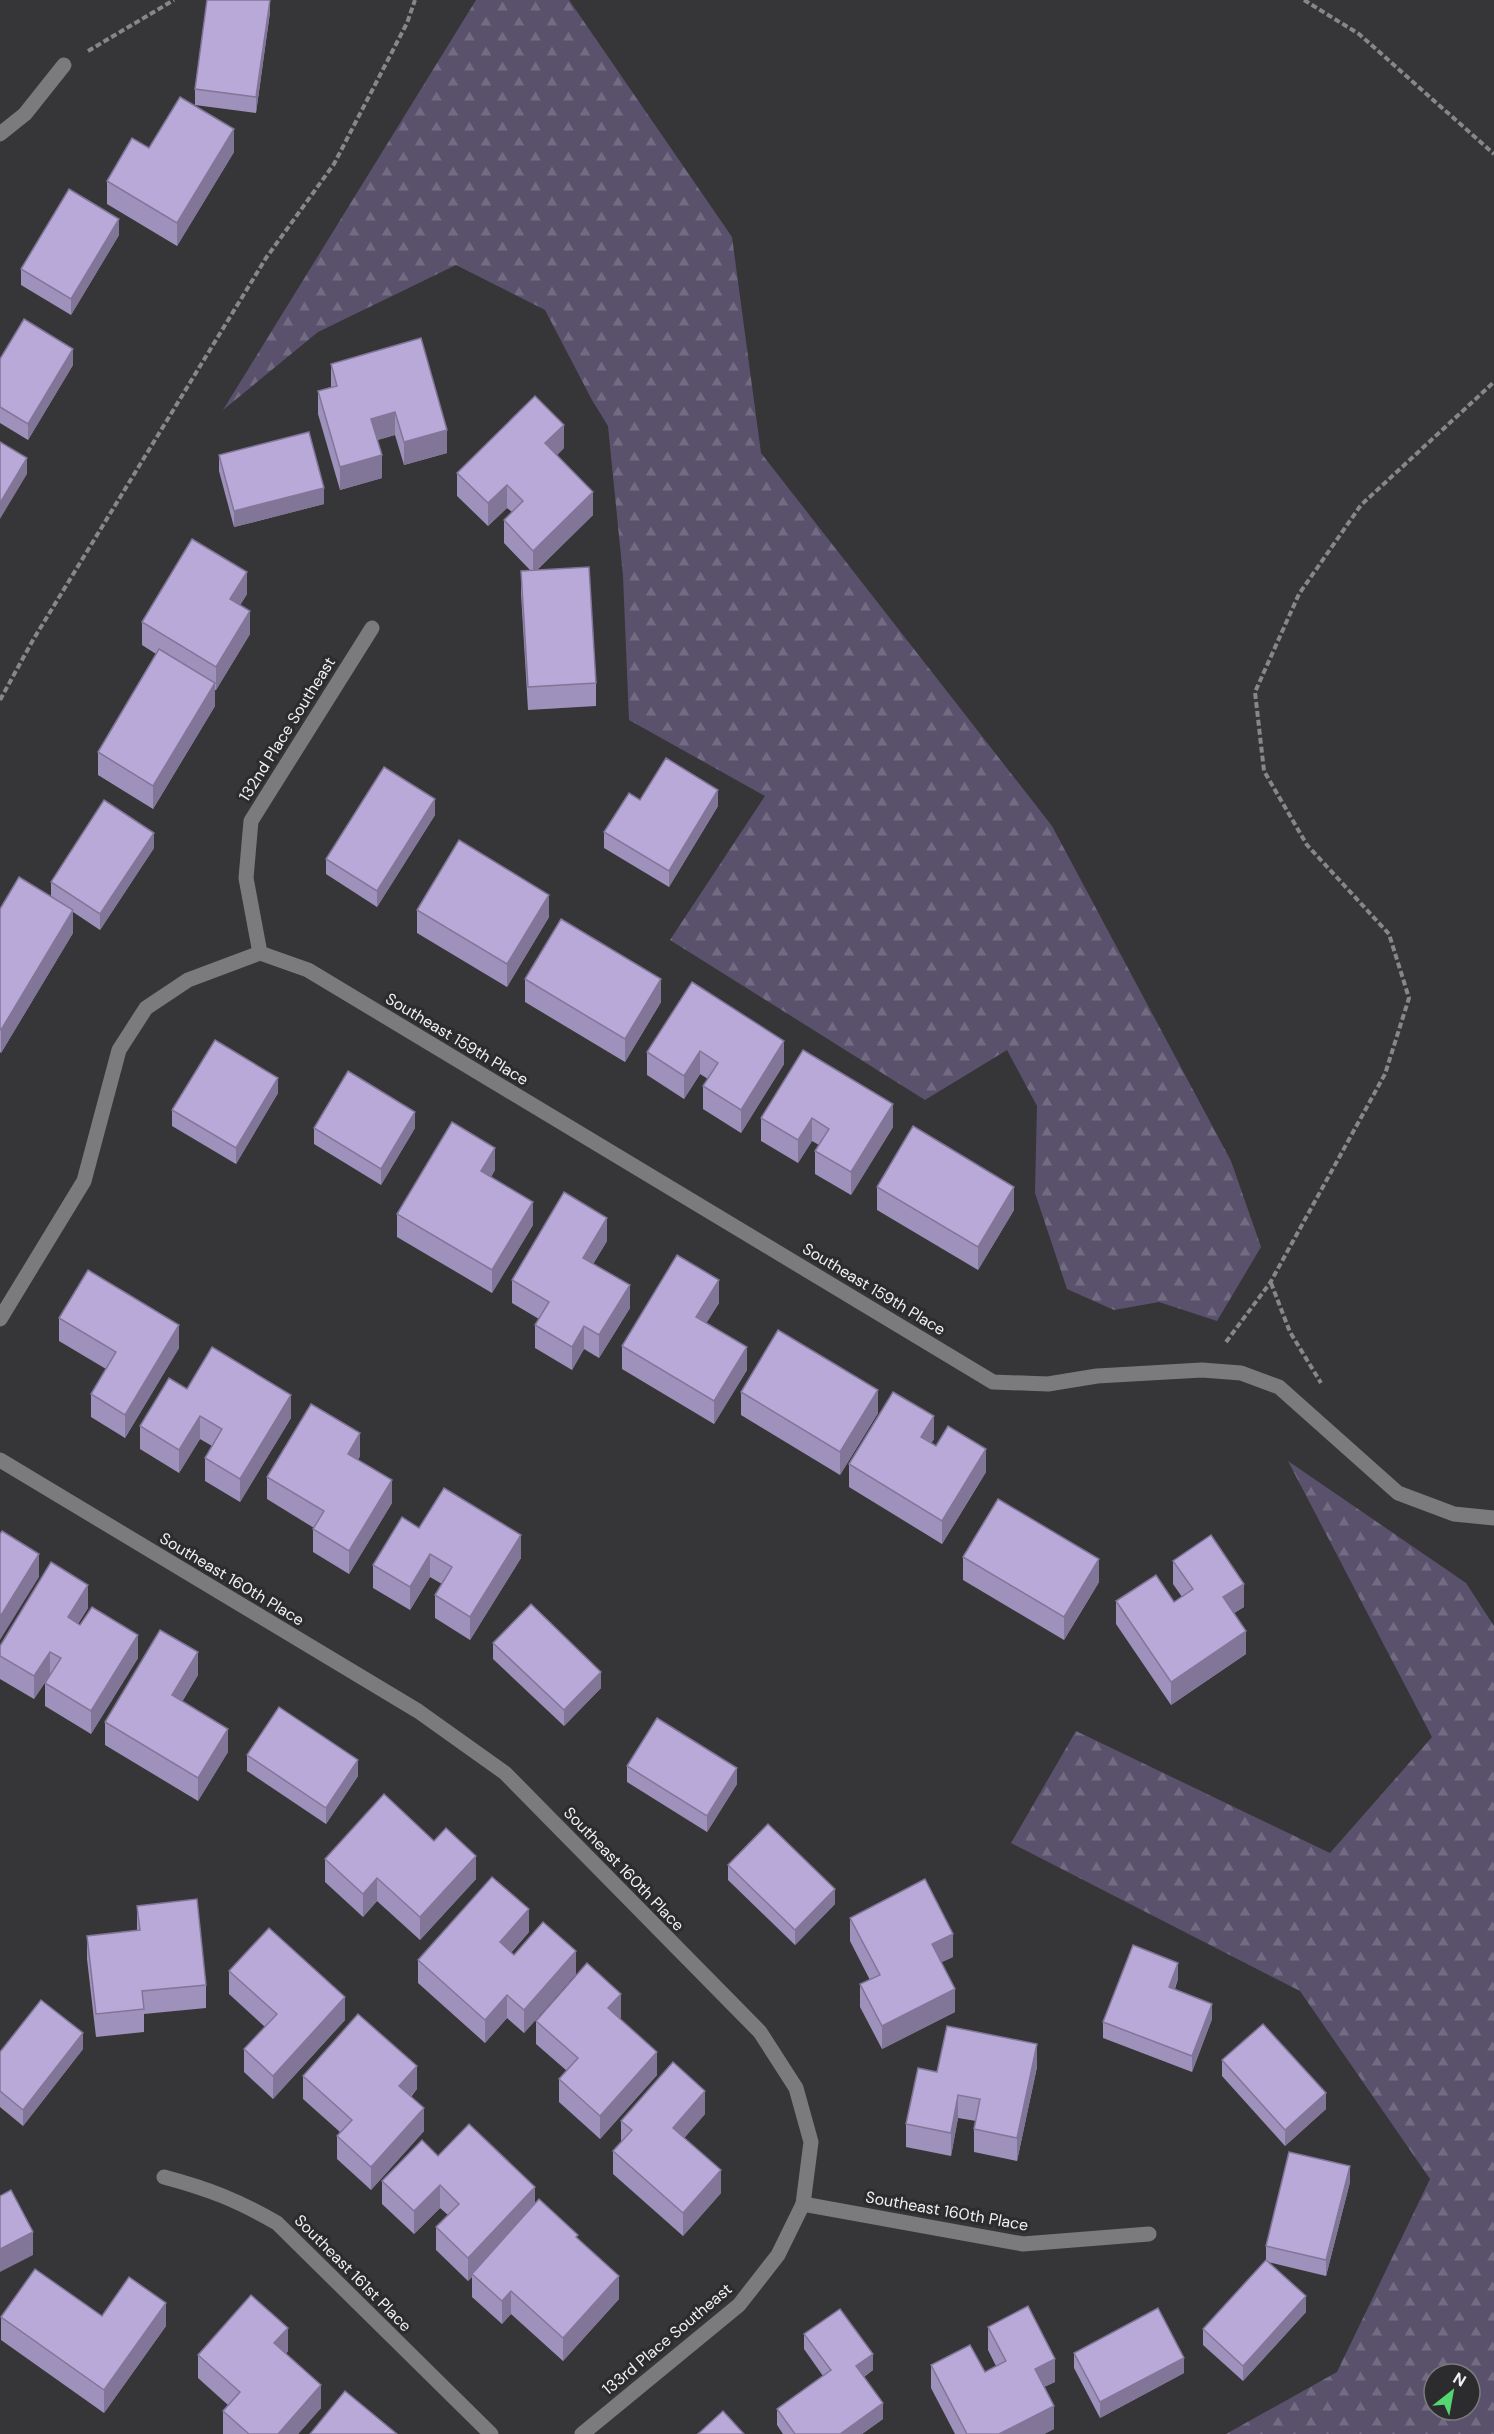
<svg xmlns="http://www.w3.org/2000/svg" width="1494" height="2434" viewBox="0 0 1494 2434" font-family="'DM Sans',sans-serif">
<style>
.forest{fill:url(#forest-firs);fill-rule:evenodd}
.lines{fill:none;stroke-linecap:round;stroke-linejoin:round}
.path{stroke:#878689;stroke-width:4;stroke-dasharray:6 3;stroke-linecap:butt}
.minor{stroke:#7b7a7c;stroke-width:15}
.wall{fill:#9e91bb}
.shaded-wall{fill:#817698}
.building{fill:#b8a9d9;stroke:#817698;stroke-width:1.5}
.labels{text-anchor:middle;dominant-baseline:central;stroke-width:6;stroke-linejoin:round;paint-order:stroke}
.street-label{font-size:16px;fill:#f1f1f3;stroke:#2c2b2e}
</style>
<defs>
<pattern id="forest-firs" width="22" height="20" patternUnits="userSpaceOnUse" patternTransform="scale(1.5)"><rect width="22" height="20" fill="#5a526d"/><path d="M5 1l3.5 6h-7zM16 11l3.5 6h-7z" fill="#726b82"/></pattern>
</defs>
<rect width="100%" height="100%" fill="#363538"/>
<g class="forest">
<path d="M476,0h93l163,237 29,216 291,373 179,335 30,86 -44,74 -58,-19 -45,8 -47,-21 -32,-96 2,-87 -30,-56 -82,50 -255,-160 95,-144 -136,-76 -6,-144 -15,-150 -16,-26 -47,-90 -89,-45 -138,67 -95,78z"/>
<path d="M1288,1461l178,122 28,43v808h-268l111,-62 93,-193 -130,-188 -289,-148 65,-112 254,122 102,-116zM1434,2374h36v36h-36z"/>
</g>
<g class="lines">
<g class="path">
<path d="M1304,0l55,34 135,120"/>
<path d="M88,51l86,-51"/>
<path d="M0,700l33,-60 233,-382 68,-94 73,-141 8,-23"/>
<path d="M1271,1283l19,49 31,51"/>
<path d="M1226,1342l44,-59 115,-209 24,-76 -20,-64 -82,-89 -43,-74 -9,-79 44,-98 62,-89 133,-123"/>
</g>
<g class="minor">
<path d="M0,134l25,-20 39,-49"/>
<path d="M260,953l48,17 685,412 55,2 49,-8 105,-6 39,3 38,14 119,106 56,21 40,4"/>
<path d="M0,1319l84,-138 35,-131 27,-42 42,-28 72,-27 -14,-75 5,-57 121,-193"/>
<path d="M0,1460l418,251 87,62 255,259 36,56 15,54 -8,62 -25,51 -39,50 -157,129"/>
<path d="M164,2177c45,12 73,23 113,46l214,211"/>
<path d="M803,2204l220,40 126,-10"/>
</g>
</g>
<g class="wall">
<path d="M270,0v12l-14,101 -61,-8v-16z"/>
<path d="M149,148l85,4 -57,94 -70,-42v-23z"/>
<path d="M119,235l-48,80 -50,-30v-16z"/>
<path d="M0,359l73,6 -45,75 -28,-17z"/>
<path d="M331,364l116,89 -43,12 -9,-30 -18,5 5,38 -42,12 -22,-76v-23l13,-4z"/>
<path d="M564,448l-7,7 36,60 -56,55 59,113v23l-68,4 -7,-116v-23l9,-1 -26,-27v-23l8,-8 -5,-4 -19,18 -31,-30v-23z"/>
<path d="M219,455l105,49 -90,23 -15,-56z"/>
<path d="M247,594l-7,11 10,29 -34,56h-1v16l-62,103 -55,-34v-23l58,-98 -14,-9v-23z"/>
<path d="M640,800l78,6 -49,81 -65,-39v-16z"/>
<path d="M435,815l-58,92 -51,-33v-15z"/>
<path d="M154,848l-54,82 -27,-18v21l-72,120 -1,-1v-143l51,-13v-14z"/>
<path d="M417,910l132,7 -42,70 -90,-54z"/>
<path d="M525,979l136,23 -36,60 -100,-60z"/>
<path d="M692,982l92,82 -43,69 -38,-24v-23l5,-7 -8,-5 -16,25 -37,-24v-23z"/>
<path d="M803,1050l90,77 -42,68 -36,-21v-23l4,-6 -7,-4 -14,22 -37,-22v-23z"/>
<path d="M278,1093l-42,71 -64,-38v-16z"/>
<path d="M314,1128h101l-34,57 -67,-41z"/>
<path d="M495,1170l-4,7 42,48 -41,68 -95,-56v-23z"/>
<path d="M877,1187l137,23 -36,60 -101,-60z"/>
<path d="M607,1241l-14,23 37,44 -31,50 -15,-9 -12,21 -37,-22v-23l4,-6 -27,-16v-23z"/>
<path d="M719,1303l-13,20 41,47 -33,54 -92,-55v-23z"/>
<path d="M59,1318l120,30 -54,90 -34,-21v-23l15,-25 -47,-28z"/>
<path d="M187,1389l104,29 -51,84 -35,-21v-23l7,-12 -12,-7 -21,34 -39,-24v-23z"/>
<path d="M741,1392l137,21 -38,62 -99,-60z"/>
<path d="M934,1439l-3,4 55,29 -44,72 -93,-57v-23z"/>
<path d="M360,1456l-2,4 34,43 -43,71 -36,-22v-23l1,-1 -47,-29v-22z"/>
<path d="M419,1528l102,30 -51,82 -35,-22v-23l7,-11 -12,-7 -20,33 -37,-22v-23z"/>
<path d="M963,1557l136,25 -35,58 -101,-60z"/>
<path d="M1173,1561l71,46 -10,6 12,41 -75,51 -55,-81v-23l58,1 8,-5 -9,-13z"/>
<path d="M88,1608l-10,16 60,34 -47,76 -46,-28v-23l5,-8 -16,24 -34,-20v-33z"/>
<path d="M493,1643l108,45 -37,38 -71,-67z"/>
<path d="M198,1675l-16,27 46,50 -30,49 -93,-56v-23z"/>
<path d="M247,1755l111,21 -32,48 -79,-53z"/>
<path d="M627,1766l110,18 -30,48 -80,-50z"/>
<path d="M325,1859l151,20 -56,61 -43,-39 -14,16 -38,-35z"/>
<path d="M728,1865l107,39 -40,41 -67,-65z"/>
<path d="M137,1906l69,79v23l-62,6v18l-48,5 -9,-78v-23l50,-6z"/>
<path d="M850,1918l103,39 -12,5 14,50 -73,37 -22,-42v-23l10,-4 -20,-39z"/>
<path d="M529,1932l-18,21 3,2 62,19 -52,59 -17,-15 -22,25 -67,-60v-23z"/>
<path d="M229,1971l116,49 -72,79 -29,-27v-23l21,-22 -36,-33z"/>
<path d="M1178,1979l-3,10 37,30 -20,53 -89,-34v-16z"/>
<path d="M621,2017l-1,2 37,56 -57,64 -41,-37v-23l8,-8 -31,-27v-23z"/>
<path d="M83,2049l-60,77 -23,-19v-55z"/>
<path d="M1222,2060l104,49 -41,37 -63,-70z"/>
<path d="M1037,2067l-20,94 -43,-9v-23l2,-8 -18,-3 -7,38 -45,-9v-23l31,-52z"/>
<path d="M303,2076l114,13 -6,8 13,34 -53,59 -34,-31v-23l3,-4 -37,-33z"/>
<path d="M705,2114l-21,24 37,55 -38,43 -70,-62v-23l8,-9v-21z"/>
<path d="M438,2156l97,47 43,37 41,59 -56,62 -52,-47 -9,10 -30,-27v-20l-4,4 -32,-31v-23l12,-12 -8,-7 -26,26 -32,-30v-23z"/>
<path d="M1350,2182l-24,94 -58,-14 38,50 -63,69 -40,-36v-16l63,-69v-14z"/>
<path d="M102,2316l64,10 -62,87 -103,-73v-23z"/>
<path d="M988,2327l67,55 -11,5 10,42 -10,5h-89l-24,-46v-23l54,7 11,-6 -8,-16z"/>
<path d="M804,2334l69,36 -9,7 19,42 -21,15h-79l-6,-9v-16l46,-33 -19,-27z"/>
<path d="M288,2351l-2,3 35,54 -23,26h-75v-23l5,-6 -30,-27v-23z"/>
<path d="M1074,2353l110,20 -84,45 -26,-50z"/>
</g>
<g class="shaded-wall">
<path d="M270,0v12l-14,101v-16z"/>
<path d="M234,129v23l-57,94v-23z"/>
<path d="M119,219v16l-48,80v-16z"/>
<path d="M73,349v16l-45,75v-16z"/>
<path d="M395,412v23l-24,7v-23z"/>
<path d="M564,425v23l-19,18v-23z"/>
<path d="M447,430v23l-43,12v-23z"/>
<path d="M382,455v23l-42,12v-23z"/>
<path d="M27,458v16l-27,45v-16z"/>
<path d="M507,485v23l-19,18v-23z"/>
<path d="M324,488v16l-90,23v-16z"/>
<path d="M593,492v23l-60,59v-23z"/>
<path d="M247,572v22l-17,28v-23z"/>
<path d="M250,611v23l-34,56v-23z"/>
<path d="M215,683v23l-62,103v-23z"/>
<path d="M718,790v16l-49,81v-16z"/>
<path d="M435,799v16l-58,92v-16z"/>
<path d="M154,833v15l-54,82v-16z"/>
<path d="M549,895v22l-42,70v-23z"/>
<path d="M73,910v23l-72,120v-23z"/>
<path d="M661,979v23l-36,60v-23z"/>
<path d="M784,1041v23l-43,69v-23z"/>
<path d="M700,1051v23l-16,25v-23z"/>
<path d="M278,1078v15l-42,71v-16z"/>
<path d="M893,1104v23l-42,68v-23z"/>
<path d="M415,1112v16l-34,57v-16z"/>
<path d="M812,1118v23l-14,22v-23z"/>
<path d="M495,1148v22l-14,24v-23z"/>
<path d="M1014,1187v23l-36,60v-23z"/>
<path d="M533,1202v23l-41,68v-23z"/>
<path d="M607,1218v23l-24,40v-23z"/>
<path d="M719,1280v23l-23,37v-23z"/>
<path d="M630,1285v23l-31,50v-23z"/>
<path d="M179,1325v23l-54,90v-23z"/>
<path d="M584,1326v23l-12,21v-23z"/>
<path d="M747,1347v23l-33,54v-23z"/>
<path d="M878,1390v23l-38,62v-23z"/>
<path d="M291,1395v23l-51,84v-23z"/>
<path d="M200,1416v23l-21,34v-23z"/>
<path d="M934,1416v23l-13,21v-23z"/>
<path d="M360,1433v23l-12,21v-23z"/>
<path d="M986,1449v23l-44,72v-23z"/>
<path d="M392,1480v23l-43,71v-23z"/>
<path d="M521,1535v23l-51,82v-23z"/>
<path d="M39,1554v23l-39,63v-23z"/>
<path d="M430,1554v23l-20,33v-23z"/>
<path d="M1099,1559v23l-35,58v-23z"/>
<path d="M1244,1584v23l-21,13v-23z"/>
<path d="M88,1585v23l-20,32v-23z"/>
<path d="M1246,1631v23l-75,51v-23z"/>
<path d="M138,1635v23l-47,76v-23z"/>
<path d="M50,1652v23l-16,24v-23z"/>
<path d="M198,1652v23l-26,43v-23z"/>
<path d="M601,1672v16l-37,38v-16z"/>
<path d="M228,1729v23l-30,49v-23z"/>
<path d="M358,1760v16l-32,48v-16z"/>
<path d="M737,1768v16l-30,48v-16z"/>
<path d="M476,1856v23l-56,61v-23z"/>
<path d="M377,1878v23l-14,16v-23z"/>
<path d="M835,1889v15l-40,41v-15z"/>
<path d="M529,1909v23l-29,33v-23z"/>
<path d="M953,1934v23l-21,10v-23z"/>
<path d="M576,1951v23l-52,59v-23z"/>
<path d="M1178,1963v16l-9,23v-15z"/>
<path d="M955,1989v23l-73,37v-23z"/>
<path d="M621,1994v23l-13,14v-23z"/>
<path d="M507,1995v23l-22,25v-23z"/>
<path d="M345,1997v23l-72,79v-23z"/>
<path d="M1212,2004v15l-20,53v-16z"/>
<path d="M83,2033v16l-60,77v-16z"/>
<path d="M1037,2044v23l-20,94v-23z"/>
<path d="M657,2052v23l-57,64v-23z"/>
<path d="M417,2066v23l-18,20v-23z"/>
<path d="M705,2091v23l-32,37v-23z"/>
<path d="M1326,2093v16l-41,37v-16z"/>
<path d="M958,2095v23l-7,38v-23z"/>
<path d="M424,2108v23l-53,59v-23z"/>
<path d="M1350,2166v16l-24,94v-16z"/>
<path d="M721,2170v23l-38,43v-23z"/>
<path d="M440,2185v23l-26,26v-23z"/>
<path d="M535,2187v23l-63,64v3l-4,4v-23z"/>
<path d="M33,2232v23l-33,17v-23z"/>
<path d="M619,2276v23l-56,62v-23z"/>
<path d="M511,2291v23l-9,10v-23z"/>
<path d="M1306,2296v16l-63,69v-15z"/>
<path d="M166,2303v23l-62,87v-23z"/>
<path d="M288,2328v23l-14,15v-23z"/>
<path d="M873,2354v16l-17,12v-16z"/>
<path d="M1184,2358v15l-84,45v-16z"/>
<path d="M1055,2359v23l-20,9v-22z"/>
<path d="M321,2385v23l-23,26h-20z"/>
<path d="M883,2403v16l-21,15h-22z"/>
<path d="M1054,2406v23l-10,5h-45z"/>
</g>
<g class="building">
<path d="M207,0h63l-14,97 -61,-8z"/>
<path d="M180,97l54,32 -57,94 -70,-42 25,-43 17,10z"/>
<path d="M69,189l50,30 -48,80 -50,-30z"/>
<path d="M24,319l49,30 -45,75 -28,-17v-48z"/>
<path d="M421,338l26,92 -43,12 -9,-30 -24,7 11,36 -42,12 -22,-76 19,-5 -6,-22z"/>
<path d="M535,396l29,29 -19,18 48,49 -60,59 -29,-31 19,-19 -16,-16 -19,18 -31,-30z"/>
<path d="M309,432l15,56 -90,23 -15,-56z"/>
<path d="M0,442l27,16 -27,45z"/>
<path d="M192,539l55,33 -17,27 20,12 -34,56 -74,-45z"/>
<path d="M589,567l7,116 -68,4 -7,-116z"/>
<path d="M159,649l56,34 -62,103 -55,-34z"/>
<path d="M666,758l52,32 -49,81 -65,-39 25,-39 11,7z"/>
<path d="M384,767l51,32 -58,92 -51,-32z"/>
<path d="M104,800l50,33 -54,81 -49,-32z"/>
<path d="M459,840l90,55 -42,69 -90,-54z"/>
<path d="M19,877l54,33 -72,120 -1,-1v-120z"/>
<path d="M561,919l100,60 -36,60 -100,-60z"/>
<path d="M692,982l92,59 -43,69 -38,-24 15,-23 -18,-12 -16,25 -37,-24z"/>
<path d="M215,1040l63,38 -42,70 -64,-38z"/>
<path d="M803,1050l90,54 -42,68 -36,-21 14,-22 -17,-11 -14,22 -37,-22z"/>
<path d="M348,1071l67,41 -34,57 -67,-41z"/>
<path d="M452,1122l43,26 -14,23 52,31 -41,68 -95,-56z"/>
<path d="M913,1126l101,61 -36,60 -101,-60z"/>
<path d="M564,1192l43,26 -24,40 47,27 -31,50 -15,-9 -12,21 -37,-22 14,-23 -37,-22z"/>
<path d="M677,1255l42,25 -23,37 51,30 -33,54 -92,-55z"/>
<path d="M88,1270l91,55 -54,90 -34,-21 25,-42 -57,-34z"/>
<path d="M778,1330l100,60 -38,62 -99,-60z"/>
<path d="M212,1347l79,48 -51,84 -35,-21 17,-29 -22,-13 -21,34 -39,-24 29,-48 18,11z"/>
<path d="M893,1392l41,24 -13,21 15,9 12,-20 38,23 -44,72 -93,-57z"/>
<path d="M311,1404l49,29 -12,21 44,26 -43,71 -36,-22 11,-18 -57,-34z"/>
<path d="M444,1488l77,47 -51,82 -35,-22 17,-28 -22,-13 -20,33 -37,-22 29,-48 17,11z"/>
<path d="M998,1499l101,60 -35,58 -101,-60z"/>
<path d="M2,1531l37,23 -39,63v-83z"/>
<path d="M1211,1535l33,49 -21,13 23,34 -75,51 -55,-81 40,-26 18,27 19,-13 -20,-28z"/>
<path d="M51,1562l37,23 -20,32 12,8 12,-18 46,28 -47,76 -46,-28 16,-25 -11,-6 -16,24 -34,-20v-10z"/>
<path d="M531,1604l70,68 -37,38 -71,-67z"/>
<path d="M160,1630l38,22 -26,43 56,34 -30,49 -93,-56z"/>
<path d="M279,1707l79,53 -32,48 -79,-53z"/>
<path d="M657,1718l80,50 -30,48 -80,-50z"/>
<path d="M384,1794l50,47 12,-13 30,28 -56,61 -43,-39 -14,16 -38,-35z"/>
<path d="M768,1824l67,65 -40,41 -67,-65z"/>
<path d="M492,1877l37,32 -29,33 14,13 29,-33 33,29 -52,59 -17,-15 -22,25 -67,-60z"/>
<path d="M925,1879l28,55 -21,10 23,45 -73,37 -22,-42 20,-9 -30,-57z"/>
<path d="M197,1899l9,86 -64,6 2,18 -48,5 -9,-78 53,-6 -3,-24z"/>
<path d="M269,1928l76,69 -72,79 -29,-27 33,-35 -48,-43z"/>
<path d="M1133,1945l45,18 -9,24 43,17 -20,52 -89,-34z"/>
<path d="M587,1963l34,31 -13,14 49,44 -57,64 -41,-37 19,-21 -42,-37z"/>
<path d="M41,2000l42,33 -60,77 -23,-19v-39z"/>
<path d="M358,2014l59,52 -18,20 25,22 -53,59 -34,-31 15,-16 -49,-44z"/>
<path d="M1263,2024l63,69 -41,37 -63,-70z"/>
<path d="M947,2026l90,18 -20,94 -43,-9 6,-30 -22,-4 -7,38 -45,-9 12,-56 19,4z"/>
<path d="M673,2062l32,29 -32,37 48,42 -38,43 -70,-62 19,-21 -11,-9z"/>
<path d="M469,2124l66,63 -67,71 -32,-31 23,-23 -19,-19 -26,26 -32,-30 40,-41 16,16z"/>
<path d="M1289,2152l61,14 -24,94 -60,-14z"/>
<path d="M11,2190l22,42 -33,17v-54v1z"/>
<path d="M539,2199l39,36 -2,2 43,39 -56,62 -52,-47 -9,10 -30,-27z"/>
<path d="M1266,2260l40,36 -63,70 -40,-37z"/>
<path d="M35,2269l67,47 27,-39 37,26 -62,87 -103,-73z"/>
<path d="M251,2295l37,33 -14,15 47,42 -43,49h-29l-26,-23 17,-19 -42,-37z"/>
<path d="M1028,2306l27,53 -20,10 19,37 -55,28h-32l-36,-69 39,-20 15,27 21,-11 -18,-34z"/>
<path d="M1158,2308l26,50 -84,44 -26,-49z"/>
<path d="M840,2309l33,45 -17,12 27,37 -43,31h-45l-18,-25 54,-39 -27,-36z"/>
<path d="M345,2391l52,43h-87z"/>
<path d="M723,2411l21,23h-46z"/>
</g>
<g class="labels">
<g class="street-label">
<text transform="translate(287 729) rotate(-58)">132nd Place Southeast</text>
<text transform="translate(457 1039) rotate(31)">Southeast 159th Place</text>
<text transform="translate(874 1289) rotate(31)">Southeast 159th Place</text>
<text transform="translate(232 1579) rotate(31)">Southeast 160th Place</text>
<text transform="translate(624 1869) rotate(46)">Southeast 160th Place</text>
<text transform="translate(947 2211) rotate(10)">Southeast 160th Place</text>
<text transform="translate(353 2273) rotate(45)">Southeast 161st Place</text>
<text transform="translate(667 2339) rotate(-40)">133rd Place Southeast</text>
</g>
</g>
<g transform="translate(1452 2392) rotate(31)"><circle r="28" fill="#2c2b2e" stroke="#7b7a7d" stroke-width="1.5"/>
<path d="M0-4.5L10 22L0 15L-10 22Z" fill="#54d672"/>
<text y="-9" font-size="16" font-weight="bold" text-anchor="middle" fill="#f1f1f3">N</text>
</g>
</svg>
